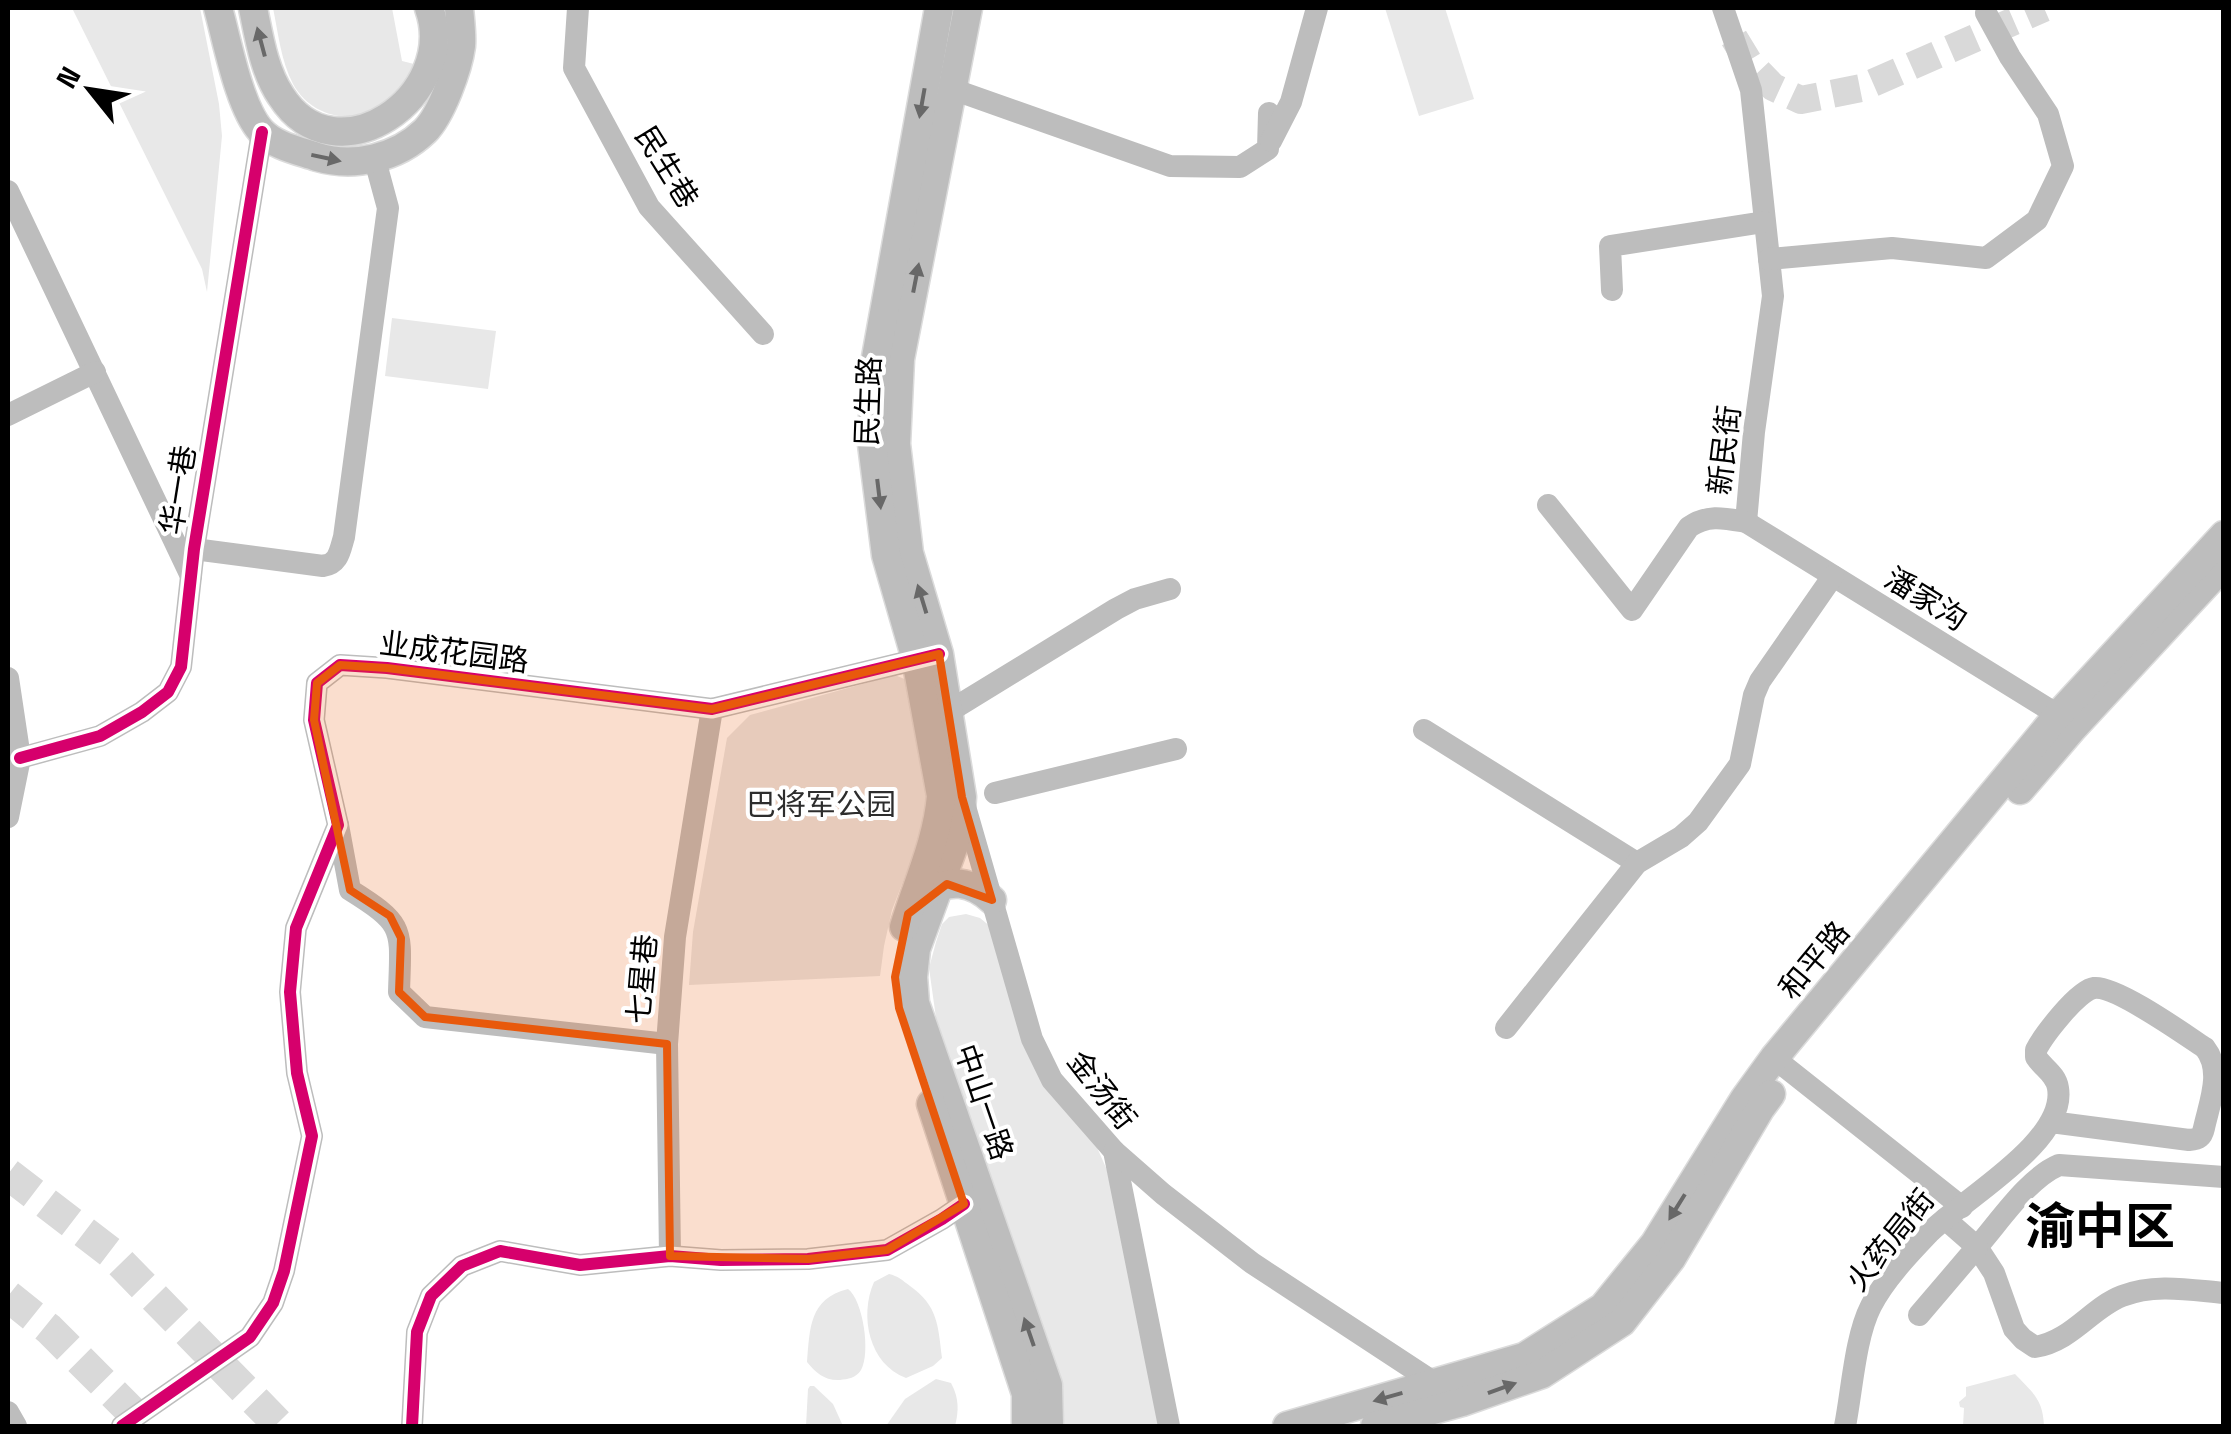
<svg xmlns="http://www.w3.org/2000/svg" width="2231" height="1434" viewBox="0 0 2231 1434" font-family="'Space Grotesk','Noto Sans SC',sans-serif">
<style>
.green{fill:#e8e8e8}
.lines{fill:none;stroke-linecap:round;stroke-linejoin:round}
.major-tunnel{stroke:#d9d9d9;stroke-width:28;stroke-dasharray:28 14;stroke-linecap:butt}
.highway-tunnel{stroke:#d9d9d9;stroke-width:32;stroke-dasharray:32 16;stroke-linecap:butt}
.major-casing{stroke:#dbdbdb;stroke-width:31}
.minor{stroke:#bdbdbd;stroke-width:22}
.major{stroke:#bdbdbd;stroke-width:28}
.cycleway-casing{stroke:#fff;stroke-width:19}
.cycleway{stroke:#d6006c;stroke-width:12}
.oneway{fill:#686868}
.marked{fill:#e8590c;fill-opacity:0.2;stroke:#e8590c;stroke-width:8;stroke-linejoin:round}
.labels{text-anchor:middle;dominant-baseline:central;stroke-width:8;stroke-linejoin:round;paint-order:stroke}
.street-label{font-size:30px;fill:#000;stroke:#fff}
.park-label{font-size:30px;fill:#2d2d2d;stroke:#fff}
.town-label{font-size:50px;font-weight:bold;fill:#000;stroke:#fff}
</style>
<rect width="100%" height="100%" fill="#fff"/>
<g class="green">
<path d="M72,8h128l19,96 3,32 -15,156 -5,-23z"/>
<path d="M273,8h119l10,53 12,3c-5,9 -9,20 -15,28 -29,36 -84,32 -106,-8 -12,-23 -15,-52 -20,-76z"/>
<path d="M1385,8h60l29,91 -55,17z"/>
<path d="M392,318l104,13 -8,58 -103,-13z"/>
<path d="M895,675l14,6 22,106 -6,38 -33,85 -8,36 -4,30 -191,9 4,-53 34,-194 23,-23z"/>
<path d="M966,914l14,4 11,9 33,112 71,104 12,27 54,256h-107l-116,-394 -9,-64 7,-26 6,-18 7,-7z"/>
<path d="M889,1274c9,2 13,6 21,12 28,20 28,39 32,72l-9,8 -27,12c-37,-14 -47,-62 -32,-96z"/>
<path d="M848,1289c15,11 23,64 13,81 -5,8 -13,9 -21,10 -15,1 -24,-7 -33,-18 3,-34 2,-63 41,-73z"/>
<path d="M2015,1374c18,19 28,25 29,52h-81l1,-18 -4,-1 -1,-5 7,-6v-9z"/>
<path d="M936,1379l15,4c8,15 8,27 4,43h-69l19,-27z"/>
<path d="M810,1386h4l19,18 10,22h-37l2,-37z"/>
</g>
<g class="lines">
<path class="major-tunnel" d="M1734,38l14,23 25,26 28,13 60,-12 183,-80"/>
<g class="highway-tunnel">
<path d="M8,1174l102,78 170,174"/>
<path d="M8,1296l41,33 97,97"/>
</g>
<g class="major-casing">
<g id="major">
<path d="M218,8c9,32 21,99 43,123 13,15 39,20 56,26 37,11 80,1 108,-26 16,-16 33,-62 36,-85 1,-12 -1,-26 -2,-38"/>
<path d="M253,8c6,29 11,63 28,88 55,86 179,0 148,-88"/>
<path d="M968,8l-68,351 -4,85 13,109 30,101 23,143 -2,25 -7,26 -37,101 -3,28 2,26 133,382 1,41"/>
<path d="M2020,790l53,-62 151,-163"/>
<path d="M926,894c24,-16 45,-13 66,6"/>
<path d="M904,927c13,-43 33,-85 37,-131l-25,-137 -30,-104 -14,-111 3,-81 64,-355"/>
<path d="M931,1104l95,290v32"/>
<path d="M1287,1426l237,-69 79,-50 52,-64 90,-145 29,-40 284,-343 166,-180"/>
<path d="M1375,1426l87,-24 80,-28 80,-52 49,-63 89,-150 11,-15"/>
</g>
</g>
<g class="minor">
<path d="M578,8l-4,60 75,139 114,127"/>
<path d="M1723,8l28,82 22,206 -19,136 -8,90"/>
<path d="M952,89l218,77 70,1 28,-18 1,-36"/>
<path d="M1271,141l20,-39 26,-94"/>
<path d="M8,191l183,385"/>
<path d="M1769,259l123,-11 94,10 51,-38 26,-54 -15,-52 -38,-57 -24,-44"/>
<path d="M1612,290l-2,-44 154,-24"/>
<path d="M8,415l87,-43"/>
<path d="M1548,505l84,105 57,-83c19,-13 35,-9 57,-5l312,193 13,11"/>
<path d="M194,549l129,17c16,-2 17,-16 21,-29l44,-329 -13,-48"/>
<path d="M8,678l12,80 -12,59"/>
<path d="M948,712l168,-103 19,-10 35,-10"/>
<path d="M1424,730l213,133"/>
<path d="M20,758l80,-22 42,-24 26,-20 13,-25 13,-118 68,-417"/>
<path d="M995,793l181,-44"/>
<path d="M964,803l68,236 20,41 62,71 55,275"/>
<path d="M338,825l12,65c56,35 51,38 49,102l26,25 242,27"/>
<path d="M1506,1028l131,-165 44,-26 17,-15 42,-58 14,-69 6,-14 73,-105"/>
<path d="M1774,1058l188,149"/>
<path d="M1114,1151l49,43 89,69 192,126"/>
<path d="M2224,1177l-165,-12c-31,13 -59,56 -82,82l17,26 20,56 9,10 12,8c37,-6 56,-39 87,-51 33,-13 68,-6 102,-3"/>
<path d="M670,1256l-3,-212 8,-107 37,-228"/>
<path d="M1919,1315l58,-68 -32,-28"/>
<path d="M8,1412l8,14"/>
<path d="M122,1426l128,-89 23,-34 11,-32 28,-135 -15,-63 -7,-81 6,-64 42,-103 -24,-105 3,-37 23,-18 47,3 325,41 219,-53"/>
<path d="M412,1426l5,-94 14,-36 31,-30 38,-15 80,14 90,-9 51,4 87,-1 79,-9 55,-31 22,-15"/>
<path d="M1845,1426c7,-35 10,-89 26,-120 13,-26 38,-52 58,-73 32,-33 138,-91 129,-145 -2,-14 -15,-20 -22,-31v-7c7,-14 42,-60 58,-62 21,-3 90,46 111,60 18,23 5,53 -1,80 -2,9 -5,11 -15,12l-138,-18"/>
</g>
<use href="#major" class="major"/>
<g class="cycleway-casing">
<g id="cycleway">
<path d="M20,758l80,-22 42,-24 26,-20 13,-25 13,-118 68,-417"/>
<path d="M122,1426l128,-89 23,-34 11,-32 28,-135 -15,-63 -7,-81 6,-64 42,-103 -24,-105 3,-37 23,-18 47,3 325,41 227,-55"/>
<path d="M412,1426l5,-94 14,-36 31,-30 38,-15 80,14 90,-9 51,4 87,-1 79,-9 55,-31 22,-15"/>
</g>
</g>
<use href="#cycleway" class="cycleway"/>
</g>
<defs><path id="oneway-solid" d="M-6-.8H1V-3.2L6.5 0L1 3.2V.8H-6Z" transform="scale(2.5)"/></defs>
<g class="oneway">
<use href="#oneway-solid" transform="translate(261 42) rotate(-105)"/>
<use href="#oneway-solid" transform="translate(922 103) rotate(100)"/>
<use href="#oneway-solid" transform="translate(326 158) rotate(12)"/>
<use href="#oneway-solid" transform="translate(916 278) rotate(-79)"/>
<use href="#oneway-solid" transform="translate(879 494) rotate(83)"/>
<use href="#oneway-solid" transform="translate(922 599) rotate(-107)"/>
<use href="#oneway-solid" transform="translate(1677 1207) rotate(122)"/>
<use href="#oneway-solid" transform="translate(1029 1332) rotate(-109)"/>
<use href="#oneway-solid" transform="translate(1502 1388) rotate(-20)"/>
<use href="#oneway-solid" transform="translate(1388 1397) rotate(164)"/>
</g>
<path class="marked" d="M939,654l23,143 30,103 -45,-16 -39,30 -13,63 4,31 65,196 -77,46 -79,9 -138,-3 -3,-212 -242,-27 -26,-25 2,-54 -11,-22 -40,-26 -36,-170 3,-37 23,-18 47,3 325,41z"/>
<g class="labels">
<g class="street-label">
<text transform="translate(667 167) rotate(58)">民生巷</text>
<text transform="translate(868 401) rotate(-88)">民生路</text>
<text transform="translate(1724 450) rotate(-83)">新民街</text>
<text transform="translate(178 490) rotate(-81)">华一巷</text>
<text transform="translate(1926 599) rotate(32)">潘家沟</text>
<text transform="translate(454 652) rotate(7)">业成花园路</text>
<text transform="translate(1814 960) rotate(-50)">和平路</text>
<text transform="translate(642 979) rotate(-85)">七星巷</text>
<text transform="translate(1102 1090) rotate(52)">金汤街</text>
<text transform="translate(984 1102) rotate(71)">中山一路</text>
<text transform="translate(1890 1240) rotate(-51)">火药局街</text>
</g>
<g class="park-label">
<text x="821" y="804">巴将军公园</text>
</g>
<g class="town-label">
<text x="2100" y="1227">渝中区</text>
</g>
</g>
<rect width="2231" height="1434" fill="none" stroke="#000000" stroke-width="20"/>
<g transform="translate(90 90) rotate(300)" stroke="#ffffff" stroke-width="8" paint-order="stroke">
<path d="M0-8L18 38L0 25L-18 38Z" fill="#000000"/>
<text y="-15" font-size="28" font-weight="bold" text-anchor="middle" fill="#000000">N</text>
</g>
</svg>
